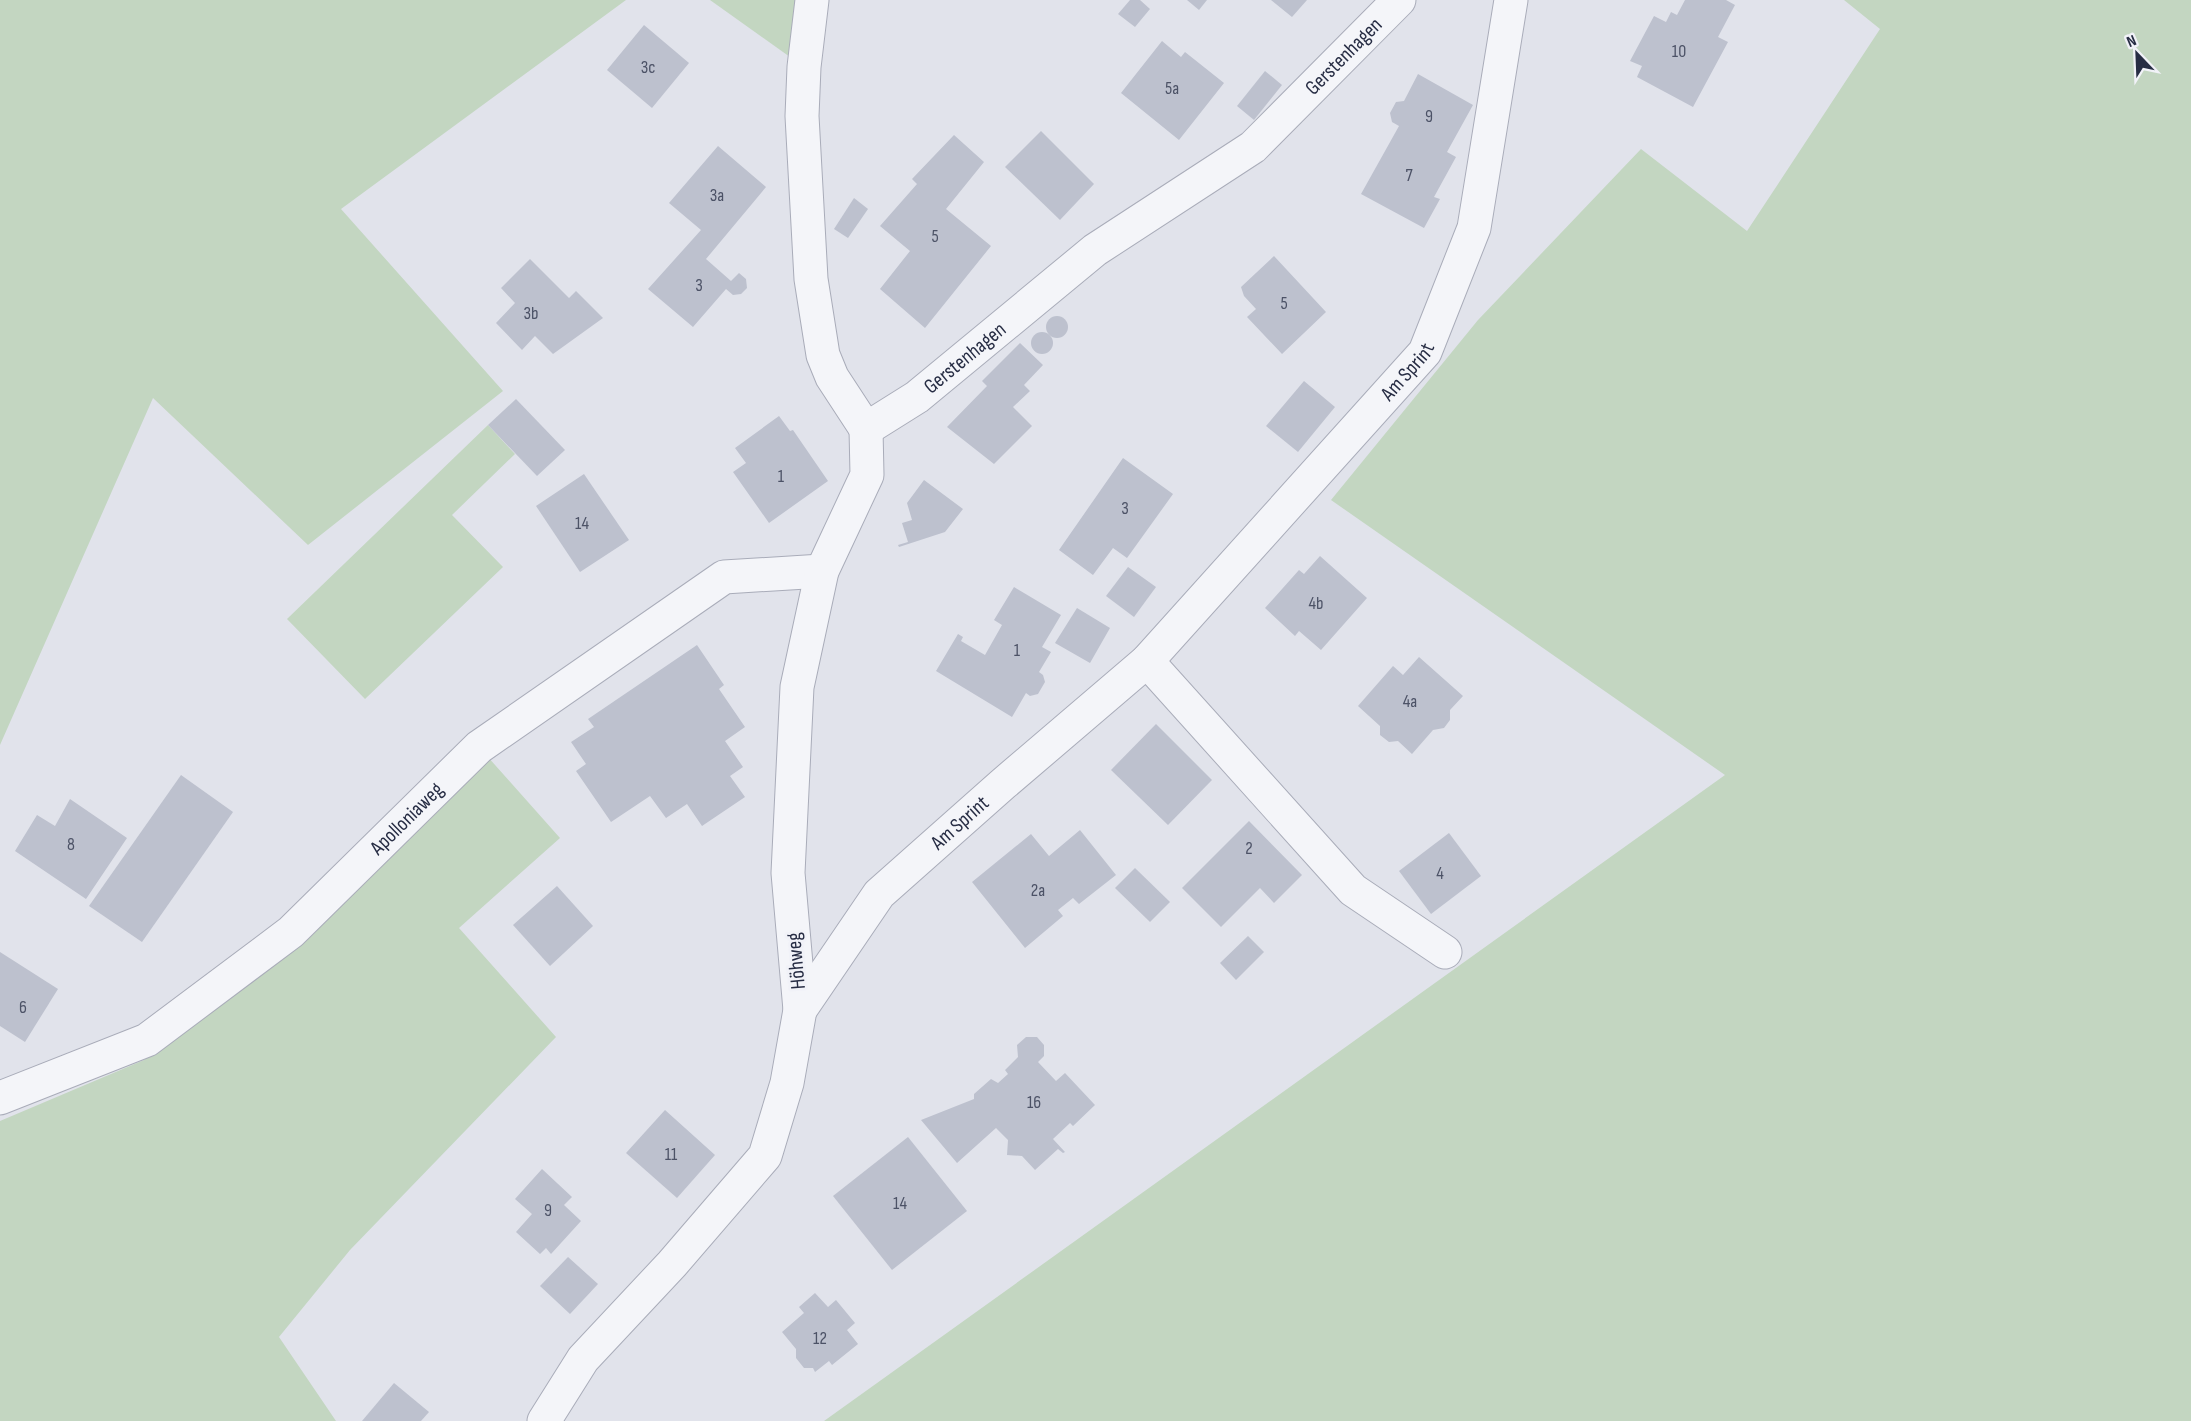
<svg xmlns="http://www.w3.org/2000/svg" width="2191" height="1421" viewBox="0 0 2191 1421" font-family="'Sofia Sans Condensed',sans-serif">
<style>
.green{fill:#c3d6c1}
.building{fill:#bdc1ce}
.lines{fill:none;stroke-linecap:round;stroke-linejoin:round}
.minor-casing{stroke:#a9acb9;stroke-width:35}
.minor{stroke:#f4f5f9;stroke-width:33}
.labels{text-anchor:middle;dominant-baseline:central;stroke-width:6;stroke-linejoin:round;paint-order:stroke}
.number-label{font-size:18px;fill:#4c5266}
.street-label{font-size:21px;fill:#272d44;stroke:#f1f2f8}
</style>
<rect width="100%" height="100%" fill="#e1e3eb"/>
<g class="green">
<path d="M0,0h626l-285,209 162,182 -195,154 -155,-147 -153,347z"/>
<path d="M710,0h102l-8,67z"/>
<path d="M1844,0h347v1421h-1367l901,-646 -394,-275 147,-180 163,-171 106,82 133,-202z"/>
<path d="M488,425l27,29 -63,61 51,52 -138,132 -78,-80z"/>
<path d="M479,747l81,91 -101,90 97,109 -206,213 -71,87 57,84h-336v-300l144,-61z"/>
</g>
<g class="building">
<path d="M1130,0h10l10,9 -15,18 -17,-13z"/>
<path d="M1187,0h20l-8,10z"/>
<path d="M1271,0h36l-15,17z"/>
<path d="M1685,0h41l9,5 -17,32 10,5 -35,65 -56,-30 5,-11 -12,-5 24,-45 12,6 5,-10 6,3z"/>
<path d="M644,25l45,38 -37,45 -45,-38z"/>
<path d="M1162,41l19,16 4,-5 39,31 -45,57 -58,-47z"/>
<path d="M1265,71l17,14 -28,35 -17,-14z"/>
<path d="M1418,74l55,31 -26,47 9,5 -22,40 6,2 -16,29 -63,-34 38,-68 -7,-4 -2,-9 6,-11 8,-1z"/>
<path d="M1041,131l53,53 -34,36 -55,-53z"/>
<path d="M954,135l30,27 -38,47 45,37 -66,82 -45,-39 30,-38 -30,-25 37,-42 -5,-5z"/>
<path d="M718,146l48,41 -60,72 25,22 8,-8 7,6 1,9 -6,6 -8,1 -7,-6 -33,38 -45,-38 53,-59 -32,-27z"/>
<path d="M854,198l14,11 -20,29 -14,-9z"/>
<path d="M1274,256l52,56 -44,42 -35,-37 9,-8 -12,-13 -3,-9z"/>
<path d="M530,259l39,39 7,-7 27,27 -50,36 -18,-18 -13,14 -26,-27 19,-20 -14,-15z"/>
<circle cx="1057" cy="327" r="11"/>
<circle cx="1042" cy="343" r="11"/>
<path d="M1020,343l23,22 -19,20 6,6 -17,16 19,19 -38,38 -47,-37 40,-41 -5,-5z"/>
<path d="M1304,381l31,26 -37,45 -32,-26z"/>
<path d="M516,399l49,51 -28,26 -49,-51z"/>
<path d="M779,416l11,15 3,-1 35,51 -59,42 -36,-51 13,-9 -11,-15z"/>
<path d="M1123,458l50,36 -46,64 -14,-10 -20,27 -34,-25z"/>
<path d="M584,474l45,66 -49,32 -44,-66z"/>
<path d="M924,480l39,29 -18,23 -46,15 -1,-2 10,-3 -6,-19 10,-3 -5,-17z"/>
<path d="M1320,556l47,42 -46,52 -22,-19 -4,5 -30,-28 34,-38 5,4z"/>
<path d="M1128,567l28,20 -22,30 -28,-21z"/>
<path d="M1014,587l47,28 -19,32 9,5 -12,20 4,3 2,7 -7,12 -8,2 -4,-3 -14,24 -76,-46 22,-37 5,3 -2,4 24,14 17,-30 -8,-5z"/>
<path d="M1077,608l33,20 -20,35 -35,-20z"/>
<path d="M697,645l27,40 -5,4 26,38 -20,14 18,26 -13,9 15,21 -43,29 -15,-22 -21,14 -16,-22 -39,26 -35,-51 10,-7 -15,-22 23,-15 -6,-8z"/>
<path d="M1419,657l44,39 -13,14v10l-6,8 -11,2 -21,24 -14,-13 -9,1 -9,-7v-9l-22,-20 35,-40 10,9z"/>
<path d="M1156,724l56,56 -44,45 -57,-55z"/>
<path d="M181,775l52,37 -91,130 -53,-36z"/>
<path d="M70,799l57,39 -41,61 -71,-48 22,-36 18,11z"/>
<path d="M1249,821l53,54 -28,28 -14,-15 -39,39 -39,-39z"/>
<path d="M1080,830l36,45 -37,29 -6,-6 -15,12 5,6 -38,32 -53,-66 59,-48 18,22z"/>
<path d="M1449,833l32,43 -50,38 -32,-43z"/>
<path d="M1135,868l35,34 -20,20 -35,-34z"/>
<path d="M557,886l36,40 -43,40 -37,-41z"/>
<path d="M1248,936l16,16 -28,28 -16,-17z"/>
<path d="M0,952l58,37 -33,53 -25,-16z"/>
<path d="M1026,1037h11l7,8v11l-6,6 18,19 9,-8 30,32 -22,21 -3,-3 -17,16 12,13 -2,1 -5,-4 -23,21 -13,-14 -15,-1 1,-15 -12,-12 -39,35 -36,-43 53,-21v-5l17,-15 7,4 10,-9 -3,-4 13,-13 -1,-12z"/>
<path d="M665,1110l50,45 -38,43 -51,-45z"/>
<path d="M908,1137l59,74 -75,59 -59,-74z"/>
<path d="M542,1169l30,28 -8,8 17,16 -30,33 -5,-6 -6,6 -24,-22 16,-18 -17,-15z"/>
<path d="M568,1257l30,27 -28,30 -30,-28z"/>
<path d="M815,1293l13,14 8,-7 19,23 -8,7 11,14 -26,21 -3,-4 -14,11 -2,-4h-9l-8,-10v-9l-14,-17 22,-19 -5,-6z"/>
<path d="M394,1383l35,29 -8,9h-59z"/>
</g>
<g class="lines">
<g class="minor-casing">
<g id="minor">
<path d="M812,0l-8,67 -2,49 9,163 12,76 9,22 34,52"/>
<path id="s1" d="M866,429l51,-32 178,-147 158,-103 146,-147"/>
<path d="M1147,661l206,229 92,62"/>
<path id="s2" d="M800,1010l79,-116 124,-110 144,-123 278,-309 49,-124 37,-228"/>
<path id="s3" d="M0,1098l147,-58 144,-108 188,-185 245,-170 98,-6"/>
<path d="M544,1421l39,-62 89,-95 93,-108 22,-73 13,-73 -12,-137 9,-186 25,-116 45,-96 -1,-46"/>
</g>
</g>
<use href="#minor" class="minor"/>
</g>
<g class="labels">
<g class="number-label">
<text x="1679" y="51">10</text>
<text x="648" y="67">3c</text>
<text x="1172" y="88">5a</text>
<text x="1429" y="116">9</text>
<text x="1409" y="175">7</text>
<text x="717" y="195">3a</text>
<text x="935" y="236">5</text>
<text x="699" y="285">3</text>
<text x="1284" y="303">5</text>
<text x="531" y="313">3b</text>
<text x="781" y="476">1</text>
<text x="1125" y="508">3</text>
<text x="582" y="523">14</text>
<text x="1316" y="603">4b</text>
<text x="1017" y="650">1</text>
<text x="1410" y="701">4a</text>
<text x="71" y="844">8</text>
<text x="1249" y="848">2</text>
<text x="1440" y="873">4</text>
<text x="1038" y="890">2a</text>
<text x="23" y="1007">6</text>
<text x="1034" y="1102">16</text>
<text x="671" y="1154">11</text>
<text x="900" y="1203">14</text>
<text x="548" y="1210">9</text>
<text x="820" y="1338">12</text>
</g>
<g class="street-label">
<text stroke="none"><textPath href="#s1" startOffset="608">Gerstenhagen</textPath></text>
<text stroke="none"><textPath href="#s1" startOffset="122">Gerstenhagen</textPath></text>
<text stroke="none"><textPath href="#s2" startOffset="885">Am Sprint</textPath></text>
<text stroke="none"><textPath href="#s3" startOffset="500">Apolloniaweg</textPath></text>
<text stroke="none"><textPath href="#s2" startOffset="248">Am Sprint</textPath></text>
<text transform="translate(796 961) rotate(-95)">Höhweg</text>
</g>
</g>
<g transform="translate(2137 54) rotate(337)" stroke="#f1f2f8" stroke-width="4.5" paint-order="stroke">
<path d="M0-4.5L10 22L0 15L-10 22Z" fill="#272d44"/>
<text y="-9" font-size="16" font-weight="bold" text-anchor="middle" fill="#272d44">N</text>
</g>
</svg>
